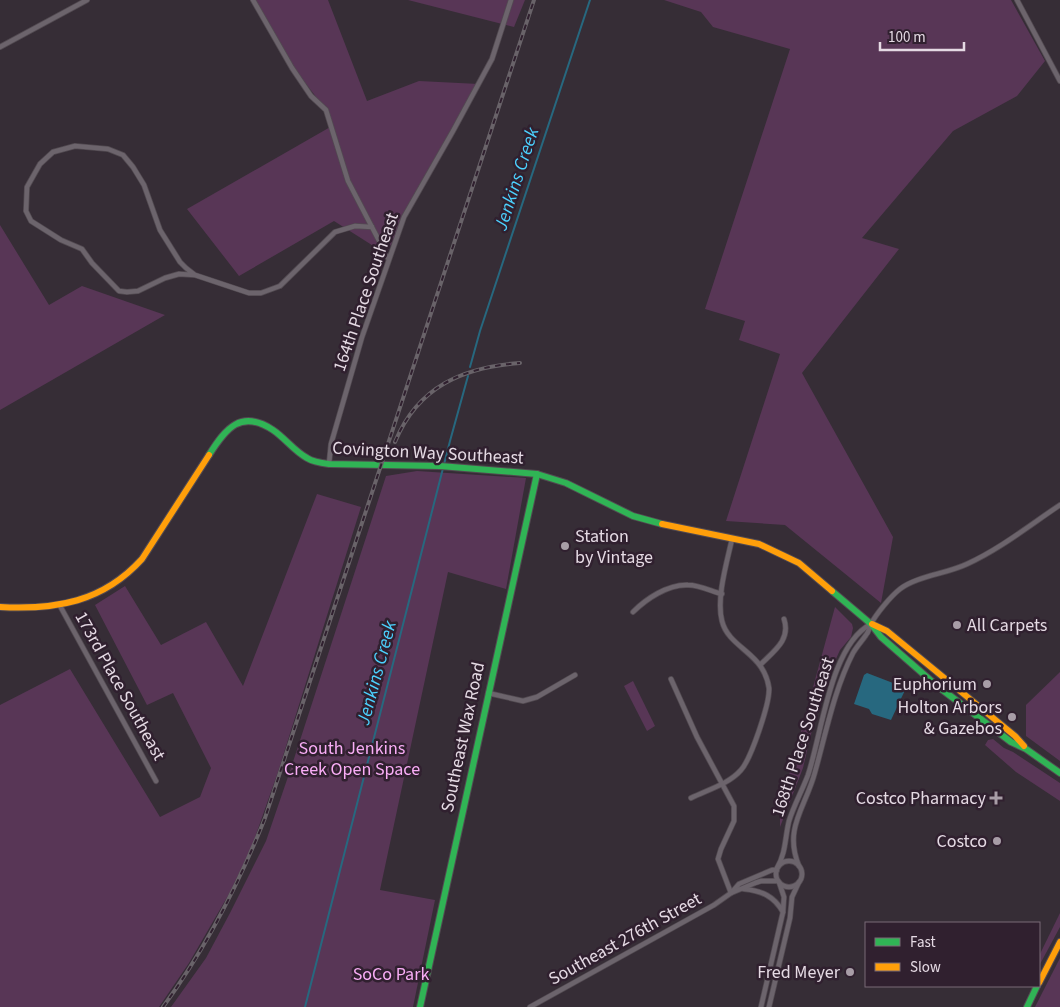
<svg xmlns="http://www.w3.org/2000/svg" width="1060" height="1007" viewBox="0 0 1060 1007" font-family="'Source Sans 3',sans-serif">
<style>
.green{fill:#583656}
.water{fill:#27687f}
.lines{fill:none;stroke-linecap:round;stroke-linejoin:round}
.stream{stroke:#27687f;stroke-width:2}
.street-casing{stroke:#524a51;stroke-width:6}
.fast-casing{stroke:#524a51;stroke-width:8}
.slow-casing{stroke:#524a51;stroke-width:8}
.street{stroke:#6c646c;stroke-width:4.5}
.fast{stroke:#30b455;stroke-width:6}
.slow{stroke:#ff9f0a;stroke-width:6}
.rail-casing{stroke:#696369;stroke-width:4}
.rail{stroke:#30202f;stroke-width:2;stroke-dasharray:5.5;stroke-linecap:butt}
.poi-dot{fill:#a89da7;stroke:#30202f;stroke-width:2}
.labels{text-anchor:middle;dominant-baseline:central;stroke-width:5;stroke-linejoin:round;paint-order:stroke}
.street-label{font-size:18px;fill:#e5dae4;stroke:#30202f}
.poi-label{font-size:18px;fill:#e5dae4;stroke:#30202f;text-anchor:end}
.park-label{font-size:18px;fill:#f9adf6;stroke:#30202f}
.water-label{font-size:19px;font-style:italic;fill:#4cd1fe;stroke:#30202f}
</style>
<rect width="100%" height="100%" fill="#362d36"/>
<g class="green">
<path d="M255,0h73l39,101 52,-20 60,3 -93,170 -52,-33 -95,55 -52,-67 145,-83 -6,-16 -42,-55z"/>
<path d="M408,0h117l-11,27z"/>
<path d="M664,0h347l34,61 -28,35 -64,35 -91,107 37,11 -97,124 91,164 -12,66 -96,-78 -59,-4 54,-167 -41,-14 6,-19 -40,-12 85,-260 -77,-22 -12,-15z"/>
<path d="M0,225l49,80 33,-19 83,29 -165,95z"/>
<path d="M417,471l109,7 -20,111 -58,-17 -68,318 55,10 -22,107h-242l35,-49 24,-45 36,-72 25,-73 95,-292z"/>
<path d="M317,494l44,13 -83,265 -26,74 -23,48 -40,69 -30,44h-159v-302l70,-36 90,148 40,-20 11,-29 -38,-75 -26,12 -52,-100 30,-19 36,59 45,-23 37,64z"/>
<path d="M835,607l17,17 1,4 -2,9 -11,13 -19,42 -18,76 -23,59v-19z"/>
<path d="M1060,672v89l-34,-25v-31z"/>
<path d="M633,681l22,45 -8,5 -23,-45z"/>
<path d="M993,739l11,9 9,4 47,31v18l-44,-29 -31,-27 3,-5z"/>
<path d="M1060,913v14l-21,39v-10z"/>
<path d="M1060,958v49h-25z"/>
</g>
<path class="water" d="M867,673l39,15 -15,32 -19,-6 -3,-5 -15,-5 10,-29z"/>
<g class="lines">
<g class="stream">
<path d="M470,367l10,-36 110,-331"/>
<path d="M305,1007l145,-566 18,-65"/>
</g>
<g class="street-casing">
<g id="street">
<path d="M253,0l39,68 19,28 15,14 22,71 40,77"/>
<path d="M1017,0l43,81"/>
<path d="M0,47l87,-47"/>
<path d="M195,275l-9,-7 -6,-6 -20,-32 -16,-45 -11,-18 -10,-12 -15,-6 -33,-3 -22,6 -13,12 -13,23 -1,24 5,10 30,19 21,9 10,14 27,28 8,1 11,-1 27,-13 14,-4 16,1 54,18h12l19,-7 55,-54 20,-6 17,1"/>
<path d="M329,464l2,-20 31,-107 42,-120 49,-86 39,-72 19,-59"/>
<path d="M59,604l97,177"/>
<path d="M633,612c13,-13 35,-28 55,-27 11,0 23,6 34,9"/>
<path d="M760,665c14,-14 31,-25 24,-46"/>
<path d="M671,679l26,58 37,69v15l-13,28 -3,10 13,34"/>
<path d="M488,693l35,8 14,-4 38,-22"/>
<path d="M691,798c16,-8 38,-14 50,-28 10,-11 29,-67 28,-82 -1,-7 -4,-15 -8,-21 -11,-17 -34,-25 -39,-46 -6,-23 5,-59 10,-82"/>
<circle cx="789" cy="874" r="13"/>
<path d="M799,866c-16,-38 7,-59 16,-94 11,-39 19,-82 38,-119 4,-7 9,-12 13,-18 3,-3 3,-7 5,-11 5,-10 20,-28 29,-35 17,-13 46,-15 67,-25 33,-15 63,-39 93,-59"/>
<path d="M777,868c9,-15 8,-31 12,-47 5,-16 13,-30 19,-46 14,-41 22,-130 63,-151"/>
<path d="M744,889c18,2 30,7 39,23"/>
<path d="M732,892l7,-8 33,-14h5"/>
<path d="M530,1007l184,-102 17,-12 24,-10 6,-2h17"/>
<path d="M761,1007l22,-95 1,-15 -5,-15"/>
<path d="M769,1007l21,-89 2,-21 7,-15"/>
</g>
</g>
<g class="fast-casing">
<g id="fast">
<path d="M209,455c17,-27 32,-46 64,-25 12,8 21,21 34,28 6,4 14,5 22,6l111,2 97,8 29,9 67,33 29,8"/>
<path d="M832,591l39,33 10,13 55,48 75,57 15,7 34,24"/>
<path d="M420,1007l117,-533"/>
<path d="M1027,1007l10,-21"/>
</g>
</g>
<g class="slow-casing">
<g id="slow">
<path d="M662,524l97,20 40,19 33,28"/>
<path d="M0,607c56,3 103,-5 142,-48l67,-104"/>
<path d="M872,624l15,7 128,105 9,10"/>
<path d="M1039,983l21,-41"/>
</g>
</g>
<use href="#street" class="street"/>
<use href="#fast" class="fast"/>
<use href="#slow" class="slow"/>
<g class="rail-casing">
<g id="rail">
<path d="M395,442c23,-56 69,-75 125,-79"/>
<path d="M163,1007c43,-59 75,-121 102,-189l269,-818"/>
</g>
</g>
<use href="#rail" class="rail"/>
</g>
<g class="poi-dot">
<circle cx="565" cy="546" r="5"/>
<circle cx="957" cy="625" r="5"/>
<circle cx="987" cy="684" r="5"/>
<circle cx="1012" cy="717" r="5"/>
<path d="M993.5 790.5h5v5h5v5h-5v5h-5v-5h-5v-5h5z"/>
<circle cx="997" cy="841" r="5"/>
<circle cx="850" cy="972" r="5"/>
</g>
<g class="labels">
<g class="street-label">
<text transform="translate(366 292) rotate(-71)">164th Place Southeast</text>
<text transform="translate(428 453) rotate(3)">Covington Way Southeast</text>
<text transform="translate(120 686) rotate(61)">173rd Place Southeast</text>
<text transform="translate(463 737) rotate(-78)">Southeast Wax Road</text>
<text transform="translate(803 737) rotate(-72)">168th Place Southeast</text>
<text transform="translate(625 939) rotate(-29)">Southeast 276th Street</text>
</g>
<g class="poi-label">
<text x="575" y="536" text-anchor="start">Station<tspan x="575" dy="21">by Vintage</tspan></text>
<text x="967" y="625" text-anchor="start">All Carpets</text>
<text x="977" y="684">Euphorium</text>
<text x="1002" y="707">Holton Arbors<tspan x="1002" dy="21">&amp; Gazebos</tspan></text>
<text x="986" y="798">Costco Pharmacy</text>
<text x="987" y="841">Costco</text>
<text x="840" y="972">Fred Meyer</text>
</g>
<g class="park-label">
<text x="352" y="748">South Jenkins<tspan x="352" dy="21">Creek Open Space</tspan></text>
<text x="391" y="974">SoCo Park</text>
</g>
<g class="water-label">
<text transform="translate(517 179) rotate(-72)">Jenkins Creek</text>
<text transform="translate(377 673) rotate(-75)">Jenkins Creek</text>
</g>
</g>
<rect x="865" y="922" width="175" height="65" fill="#30202f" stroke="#786a77"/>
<rect x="875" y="938" width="25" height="8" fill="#30b455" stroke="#786a77"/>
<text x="910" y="947" font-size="15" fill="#e5dae4">Fast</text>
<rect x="875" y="963" width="25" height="8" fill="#ff9f0a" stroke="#786a77"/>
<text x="910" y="972" font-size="15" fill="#e5dae4">Slow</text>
<path d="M880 42v8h84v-8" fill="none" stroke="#e5dae4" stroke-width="2.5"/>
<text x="888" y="42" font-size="15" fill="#e5dae4" stroke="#30202f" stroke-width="4" paint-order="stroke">100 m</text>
</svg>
